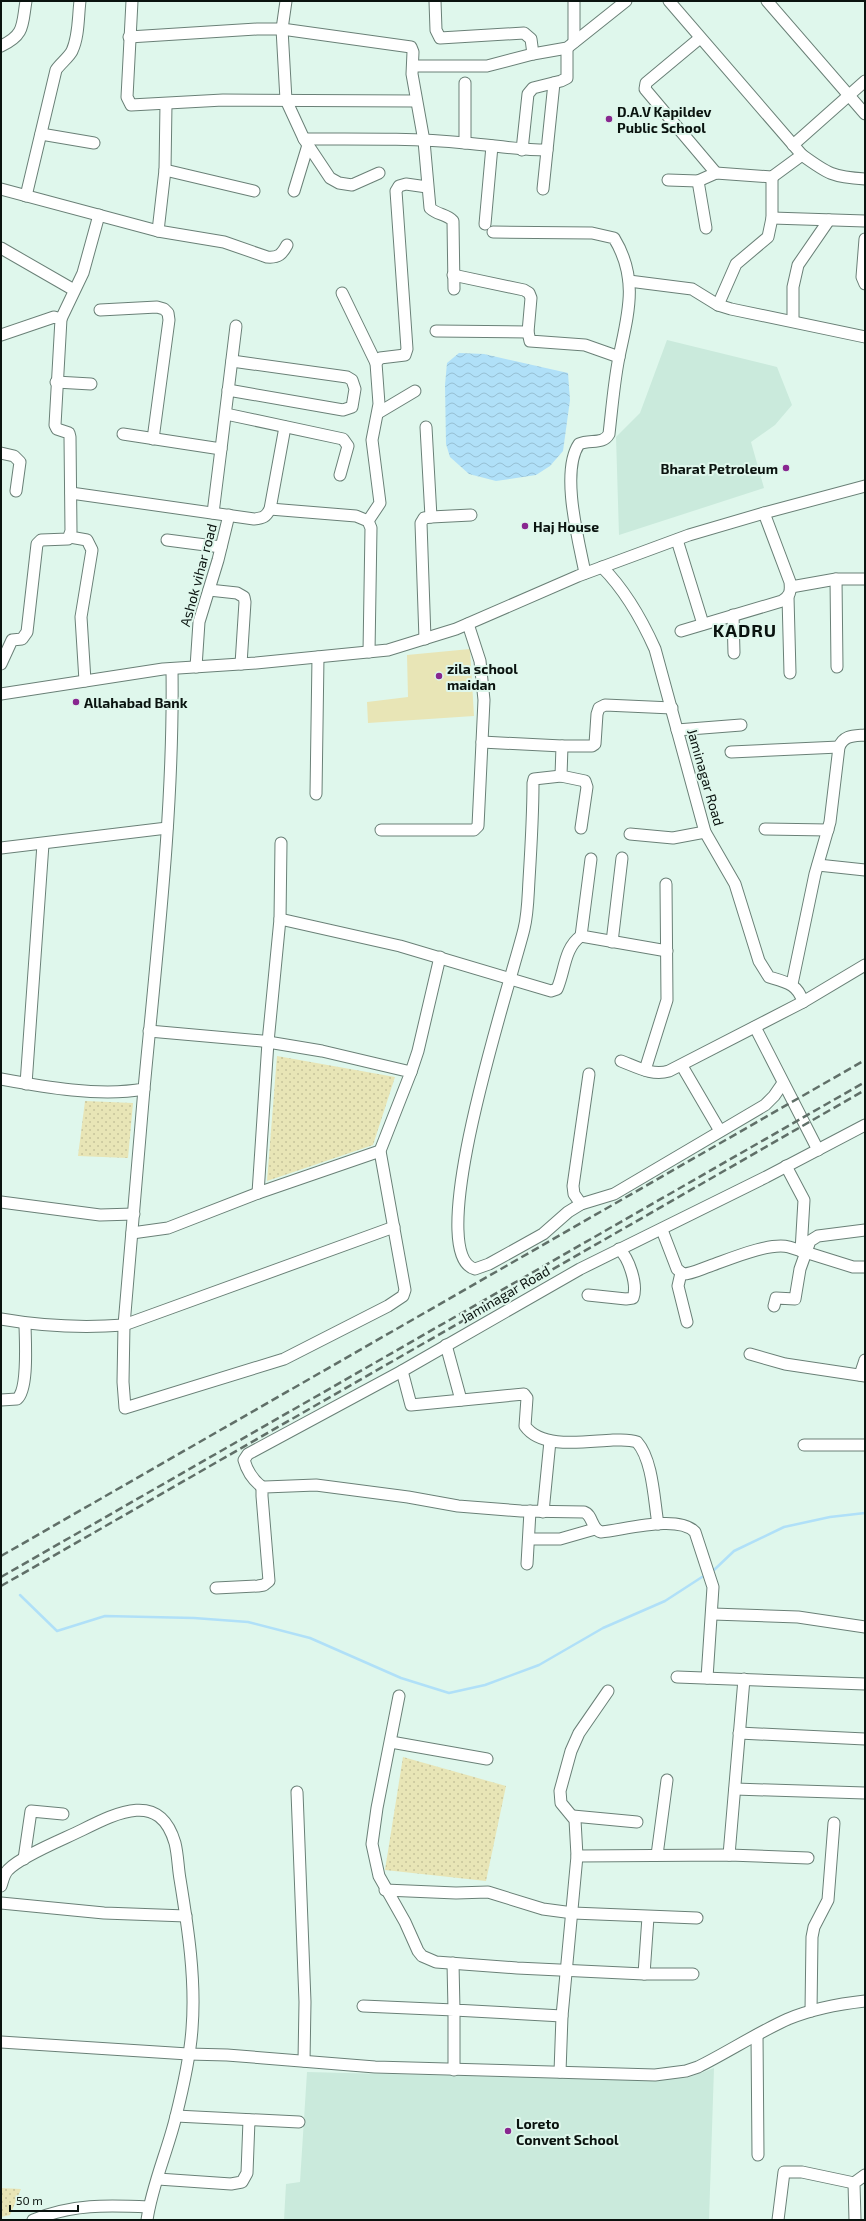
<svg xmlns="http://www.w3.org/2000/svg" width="866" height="2221" viewBox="0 0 866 2221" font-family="'Exo 2',sans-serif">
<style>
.built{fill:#caeadc}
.grass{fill:url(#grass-dots)}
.pitch{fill:#e8e5b6}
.water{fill:url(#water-waves)}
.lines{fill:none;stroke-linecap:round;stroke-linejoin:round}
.stream{stroke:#b0e0f8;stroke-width:2.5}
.minor-casing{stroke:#6a8077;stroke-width:13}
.minor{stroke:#fff;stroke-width:11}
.rail{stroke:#606f68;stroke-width:2.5;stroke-dasharray:8 4;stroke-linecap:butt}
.poi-dot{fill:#882790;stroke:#dff7ec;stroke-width:1.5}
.labels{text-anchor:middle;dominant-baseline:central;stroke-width:4;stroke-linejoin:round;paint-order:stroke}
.poi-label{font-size:14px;font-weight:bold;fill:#0a130f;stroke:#dff7ec;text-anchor:start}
.street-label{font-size:14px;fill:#0a130f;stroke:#dff7ec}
.district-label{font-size:18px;font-weight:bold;letter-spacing:1px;fill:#0a130f;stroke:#dff7ec}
</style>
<defs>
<pattern id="grass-dots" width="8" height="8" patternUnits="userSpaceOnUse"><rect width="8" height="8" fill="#e8e5b6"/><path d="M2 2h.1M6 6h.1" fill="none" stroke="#c6c49b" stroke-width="1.8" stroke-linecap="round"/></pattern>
<pattern id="water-waves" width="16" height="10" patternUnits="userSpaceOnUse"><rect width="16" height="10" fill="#b0e0f8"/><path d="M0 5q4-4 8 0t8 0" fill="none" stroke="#96bfd3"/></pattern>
</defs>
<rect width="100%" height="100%" fill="#dff7ec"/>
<g class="built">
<path d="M667,340l110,27 15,38 -17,20 -24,17 13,46 -145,47 -3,-98 24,-24z"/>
<path d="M714,2068l-5,152h-425l2,-36 14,-2 7,-110 320,8 60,-2z"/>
</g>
<g class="grass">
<path d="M277,1056l118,21 -22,68 -106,36z"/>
<path d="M85,1101l48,2 -5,55 -50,-2z"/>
<path d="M403,1757l103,29 -20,95 -101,-11z"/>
<path d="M1,2188l20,1 -11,26 -9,2z"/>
</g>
<path class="pitch" d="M470,649l4,67 -106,7 -1,-21 41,-5 -1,-42z"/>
<path class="water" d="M459,353l25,1 84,19 2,27 -7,51 -13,15 -14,9 -40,6 -27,-7 -19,-17 -4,-13 -1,-59 2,-22z"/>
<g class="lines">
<g class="stream">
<path d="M714,1570l20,-19 50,-24 46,-10 35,-4"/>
<path d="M20,1595l37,36 48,-15 89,2 54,4 62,16 91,40 48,15 36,-8 54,-20 64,-37 62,-27 37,-24"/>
</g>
<g class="minor-casing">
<g id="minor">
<path d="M132,1l-5,96 4,8 92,-5 193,1"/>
<path d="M286,1l-4,28 4,71 18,39 26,39 9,5 13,2 27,-12"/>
<path d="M435,1l1,29 4,8 84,-5 7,6 2,15"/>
<path d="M574,1v41"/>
<path d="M767,1l98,113"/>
<path d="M129,37l128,-8h25l129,18 2,5 -1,22 12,67 6,67c7,7 17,6 23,13l1,68"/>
<path d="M700,38l-54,45 -1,6 71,84"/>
<path d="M1,46c24,-11 21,-21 25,-45"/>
<path d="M413,66h74l46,-12 34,-6 59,-47"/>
<path d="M41,134l53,9"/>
<path d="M304,139c53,0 108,-1 161,4 27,2 54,7 82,7"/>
<path d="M465,143v-60"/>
<path d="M793,145l72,-64"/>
<path d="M522,150l6,-56 5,-6 28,-7 6,-3v-30"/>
<path d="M802,155c26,19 31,22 63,24"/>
<path d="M165,170l89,21"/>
<path d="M668,180l30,1 18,-8 56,4 30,-22 -133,-154"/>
<path d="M698,181l8,47"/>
<path d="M1,189l157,42 66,11 43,15c12,1 15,-3 20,-12"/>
<path d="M543,189l11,-106"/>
<path d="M294,191l14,-46"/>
<path d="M26,196l30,-126c4,-6 13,-13 16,-19 7,-15 6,-34 8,-50"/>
<path d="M772,218l93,3"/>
<path d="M485,224l7,-78"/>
<path d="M158,231l7,-61 1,-66"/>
<path d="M493,232l99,1 22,5c25,41 14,76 5,119 -5,25 -7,51 -10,77 -6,11 -19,5 -30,10 -19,28 0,98 6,129"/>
<path d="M865,239l-3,38 3,7"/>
<path d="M1,248l73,42"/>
<path d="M453,275l71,15 5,3 2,5 -3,34 2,9 55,4 34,12"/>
<path d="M629,281l63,8 26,16 13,4 134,28"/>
<path d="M342,293l34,70"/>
<path d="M718,305l18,-41 32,-27 4,-19v-41"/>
<path d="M100,310l57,-3 7,2 4,4 1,7 -16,119"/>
<path d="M61,319l22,-46 16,-58"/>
<path d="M793,321v-34l5,-22 31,-45"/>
<path d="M436,331l92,1"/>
<path d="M1,335l53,-18 7,2 -6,106 2,4 12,4 1,4 1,94 -3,8 -27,1 -4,4 -10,88 -5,7 -10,1 -11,24"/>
<path d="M56,382l35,2"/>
<path d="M228,390l115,20 9,-3 3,-18 -3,-9 -5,-3 -115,-16"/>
<path d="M378,413l37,-22"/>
<path d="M226,414l117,25 5,7 -8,29"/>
<path d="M426,427l5,90"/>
<path d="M123,434l98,15 15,-123"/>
<path d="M1,453l13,3 6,6 -4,29"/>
<path d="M71,493l183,26c9,-1 12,-2 16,-10l15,-82"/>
<path d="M270,509l86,7 12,5 3,7 -2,124"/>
<path d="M213,513l8,-64"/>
<path d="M368,521l12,-18 -8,-63 7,-36 -3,-41 4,-5 25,-3 2,-6 -11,-158 3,-5 7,-2 21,3"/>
<path d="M70,537l17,3 5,10 -11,67 4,64"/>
<path d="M167,540l54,7"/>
<path d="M677,540l26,84"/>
<path d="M602,567c22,22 40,53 53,82l50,183 30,52 24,77 10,16c17,5 29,7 34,25"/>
<path d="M836,579l1,88"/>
<path d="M791,587l45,-8h29"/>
<path d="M209,590l28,3 7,4 1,5 -4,62"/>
<path d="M788,597l2,76"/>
<path d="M733,615l1,38"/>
<path d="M681,631l101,-30c8,-5 9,-9 8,-19l-26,-69"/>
<path d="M425,639l-4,-116 3,-5 7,-1 40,-2"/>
<path d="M196,667l3,-45 19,-62 11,-45"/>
<path d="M1,694l162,-25 93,-6 132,-13 68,-21 122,-53 111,-41 75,-22 101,-27"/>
<path d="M677,730l64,-5"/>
<path d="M482,742l80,4 -1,30 24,5 2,6 -6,41"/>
<path d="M562,746h30l3,-2 2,-30 2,-6 6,-3 67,3"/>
<path d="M731,752l108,-5"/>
<path d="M561,776l-27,3 -1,4c0,33 -2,65 -4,97 -1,16 -1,33 -5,49 -10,43 -104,325 -49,340l14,-5 54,-30 25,-22 13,-8 33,-10 151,-89 9,-9 9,-13"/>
<path d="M316,794l2,-137"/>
<path d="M765,829l63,1"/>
<path d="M381,830h93l4,-4 6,-126 -4,-39 -12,-37"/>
<path d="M630,834l43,4 32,-6"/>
<path d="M1,848l166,-20"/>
<path d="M591,859l-10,77 86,15"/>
<path d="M818,865l47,5"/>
<path d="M280,919l120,27 151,45 6,-2c8,-18 7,-41 24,-53"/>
<path d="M612,942l10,-84"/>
<path d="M792,984l23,-110 15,-52 9,-75c5,-12 14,-11 26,-12"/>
<path d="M755,1027l63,123"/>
<path d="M621,1061c16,6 31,15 48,10l134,-69 62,-37"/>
<path d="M682,1066l38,65"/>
<path d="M645,1070l22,-70 -1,-116"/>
<path d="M411,1072l7,-21 22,-94"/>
<path d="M1,1079c43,8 99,18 143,10 13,-140 30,-280 28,-420"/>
<path d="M26,1084l17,-240"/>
<path d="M144,1089l-20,236 -1,57 2,26 159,-49 104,-53 15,-10 2,-6 -25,-139 31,-79 -89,-21 -60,-10 -113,-10"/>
<path d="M786,1166l18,34 -3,51"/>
<path d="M258,1193l10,-151 12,-123 1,-76"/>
<path d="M1,1202l99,13 34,-1"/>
<path d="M581,1204l-7,-10 -1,-8 16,-112"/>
<path d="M662,1230l15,39 6,5c9,0 18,-5 27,-8 20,-7 59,-24 79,-19l64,20h12"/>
<path d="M132,1233l36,-5 90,-35 122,-42"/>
<path d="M681,1273l-3,13 9,36"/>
<path d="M588,1295l38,4 7,-1c5,-13 -4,-40 -14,-49"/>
<path d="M774,1306l2,-8 19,1 5,-30 10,-28 8,-5 47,-6"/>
<path d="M1,1319c40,7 82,9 123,6l270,-98"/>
<path d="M446,1345l15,55"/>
<path d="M750,1354l35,10 80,12"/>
<path d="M402,1371l9,34 113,-11 3,4 -2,28c17,24 62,15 88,14 8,0 17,-1 24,2 16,18 17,59 21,82"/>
<path d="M860,1375l5,-15"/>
<path d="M1,1400l16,-1c12,-10 8,-60 8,-76"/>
<path d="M804,1445h61"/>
<path d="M262,1487c-9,-7 -15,-16 -18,-27l4,-6 154,-83 178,-102 186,-92 99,-52"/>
<path d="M543,1512l7,-71"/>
<path d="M529,1539h31l35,-10"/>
<path d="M527,1564l3,-53"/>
<path d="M216,1588l42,-2 6,-1 5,-4 -7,-85v-9h3l51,-2 92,12 50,9 63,5 63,1c9,3 7,17 17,20 23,-2 77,-18 94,0l18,55 -6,91"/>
<path d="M713,1614l85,3 67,10"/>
<path d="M677,1677l188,7"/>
<path d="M399,1696l-22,112 -5,36 7,32 26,46 13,29 4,5 14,6 81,6 127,6h49"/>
<path d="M739,1733l126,6"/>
<path d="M391,1742l96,17"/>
<path d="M735,1789l130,4"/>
<path d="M297,1792l8,210 -1,59"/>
<path d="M573,1816l64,6"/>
<path d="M657,1855l10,-75"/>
<path d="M729,1855l15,-176"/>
<path d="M577,1856l152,-1 79,3"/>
<path d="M24,1859l7,-48 32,3"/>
<path d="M1,1886c2,-6 3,-12 7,-16 13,-14 56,-31 74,-40 36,-18 78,-39 93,13 3,12 3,25 5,36 8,49 16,101 12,150 -2,29 -9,59 -16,87 -8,34 -24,69 -29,104"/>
<path d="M385,1890l71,3 32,-1 55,17 30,4 124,5"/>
<path d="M1,1903l103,10 82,3"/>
<path d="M453,1963l1,47 108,6"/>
<path d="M644,1974l4,-57"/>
<path d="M363,2006l91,4v60"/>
<path d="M811,2011l1,-74 2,-10 14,-27 6,-77"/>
<path d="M757,2035l1,120"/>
<path d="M1,2042l187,12 39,1 148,12 280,8 31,-4 12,-4c30,-15 59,-34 90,-48 24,-10 50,-15 77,-18"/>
<path d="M560,2072l2,-56 15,-160 -2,-36 -14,-17 -1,-12 11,-40 8,-18 29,-42"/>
<path d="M176,2116l123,6"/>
<path d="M158,2179l73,5 11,-2 5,-9 2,-53"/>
<path d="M33,2220c40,-16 73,-15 116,-13"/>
<path d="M778,2220l6,-48h18l52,11"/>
<path d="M855,2220l-1,-37 11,-8"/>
</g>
</g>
<use href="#minor" class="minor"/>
<g class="rail">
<path d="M1,1556l864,-496"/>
<path d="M1,1577l864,-495"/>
<path d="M1,1586l864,-496"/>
</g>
</g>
<g class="poi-dot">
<circle cx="609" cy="119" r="4"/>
<circle cx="786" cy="468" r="4"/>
<circle cx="525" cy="526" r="4"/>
<circle cx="439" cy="676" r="4"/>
<circle cx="76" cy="702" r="4"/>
<circle cx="508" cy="2131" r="4"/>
</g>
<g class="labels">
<g class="poi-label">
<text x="617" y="111">D.A.V Kapildev<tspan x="617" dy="16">Public School</tspan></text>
<text x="778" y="468" text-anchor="end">Bharat Petroleum</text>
<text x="533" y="526">Haj House</text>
<text x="447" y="668">zila school<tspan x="447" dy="16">maidan</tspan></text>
<text x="84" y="702">Allahabad Bank</text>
<text x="516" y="2123">Loreto<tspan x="516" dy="16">Convent School</tspan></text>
</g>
<g class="street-label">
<text transform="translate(198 575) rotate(-75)">Ashok vihar road</text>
<text transform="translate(706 777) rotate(74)">Jaminagar Road</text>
<text transform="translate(505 1294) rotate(-30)">Jaminagar Road</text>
</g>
<g class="district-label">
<text x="745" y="630">KADRU</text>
</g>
</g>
<rect width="866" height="2221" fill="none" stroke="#0a130f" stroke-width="4"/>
<path d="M10 2205v6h68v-6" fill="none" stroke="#0a130f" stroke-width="2"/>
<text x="16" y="2205" font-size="12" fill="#0a130f" stroke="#dff7ec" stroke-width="3" paint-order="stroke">50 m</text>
</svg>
